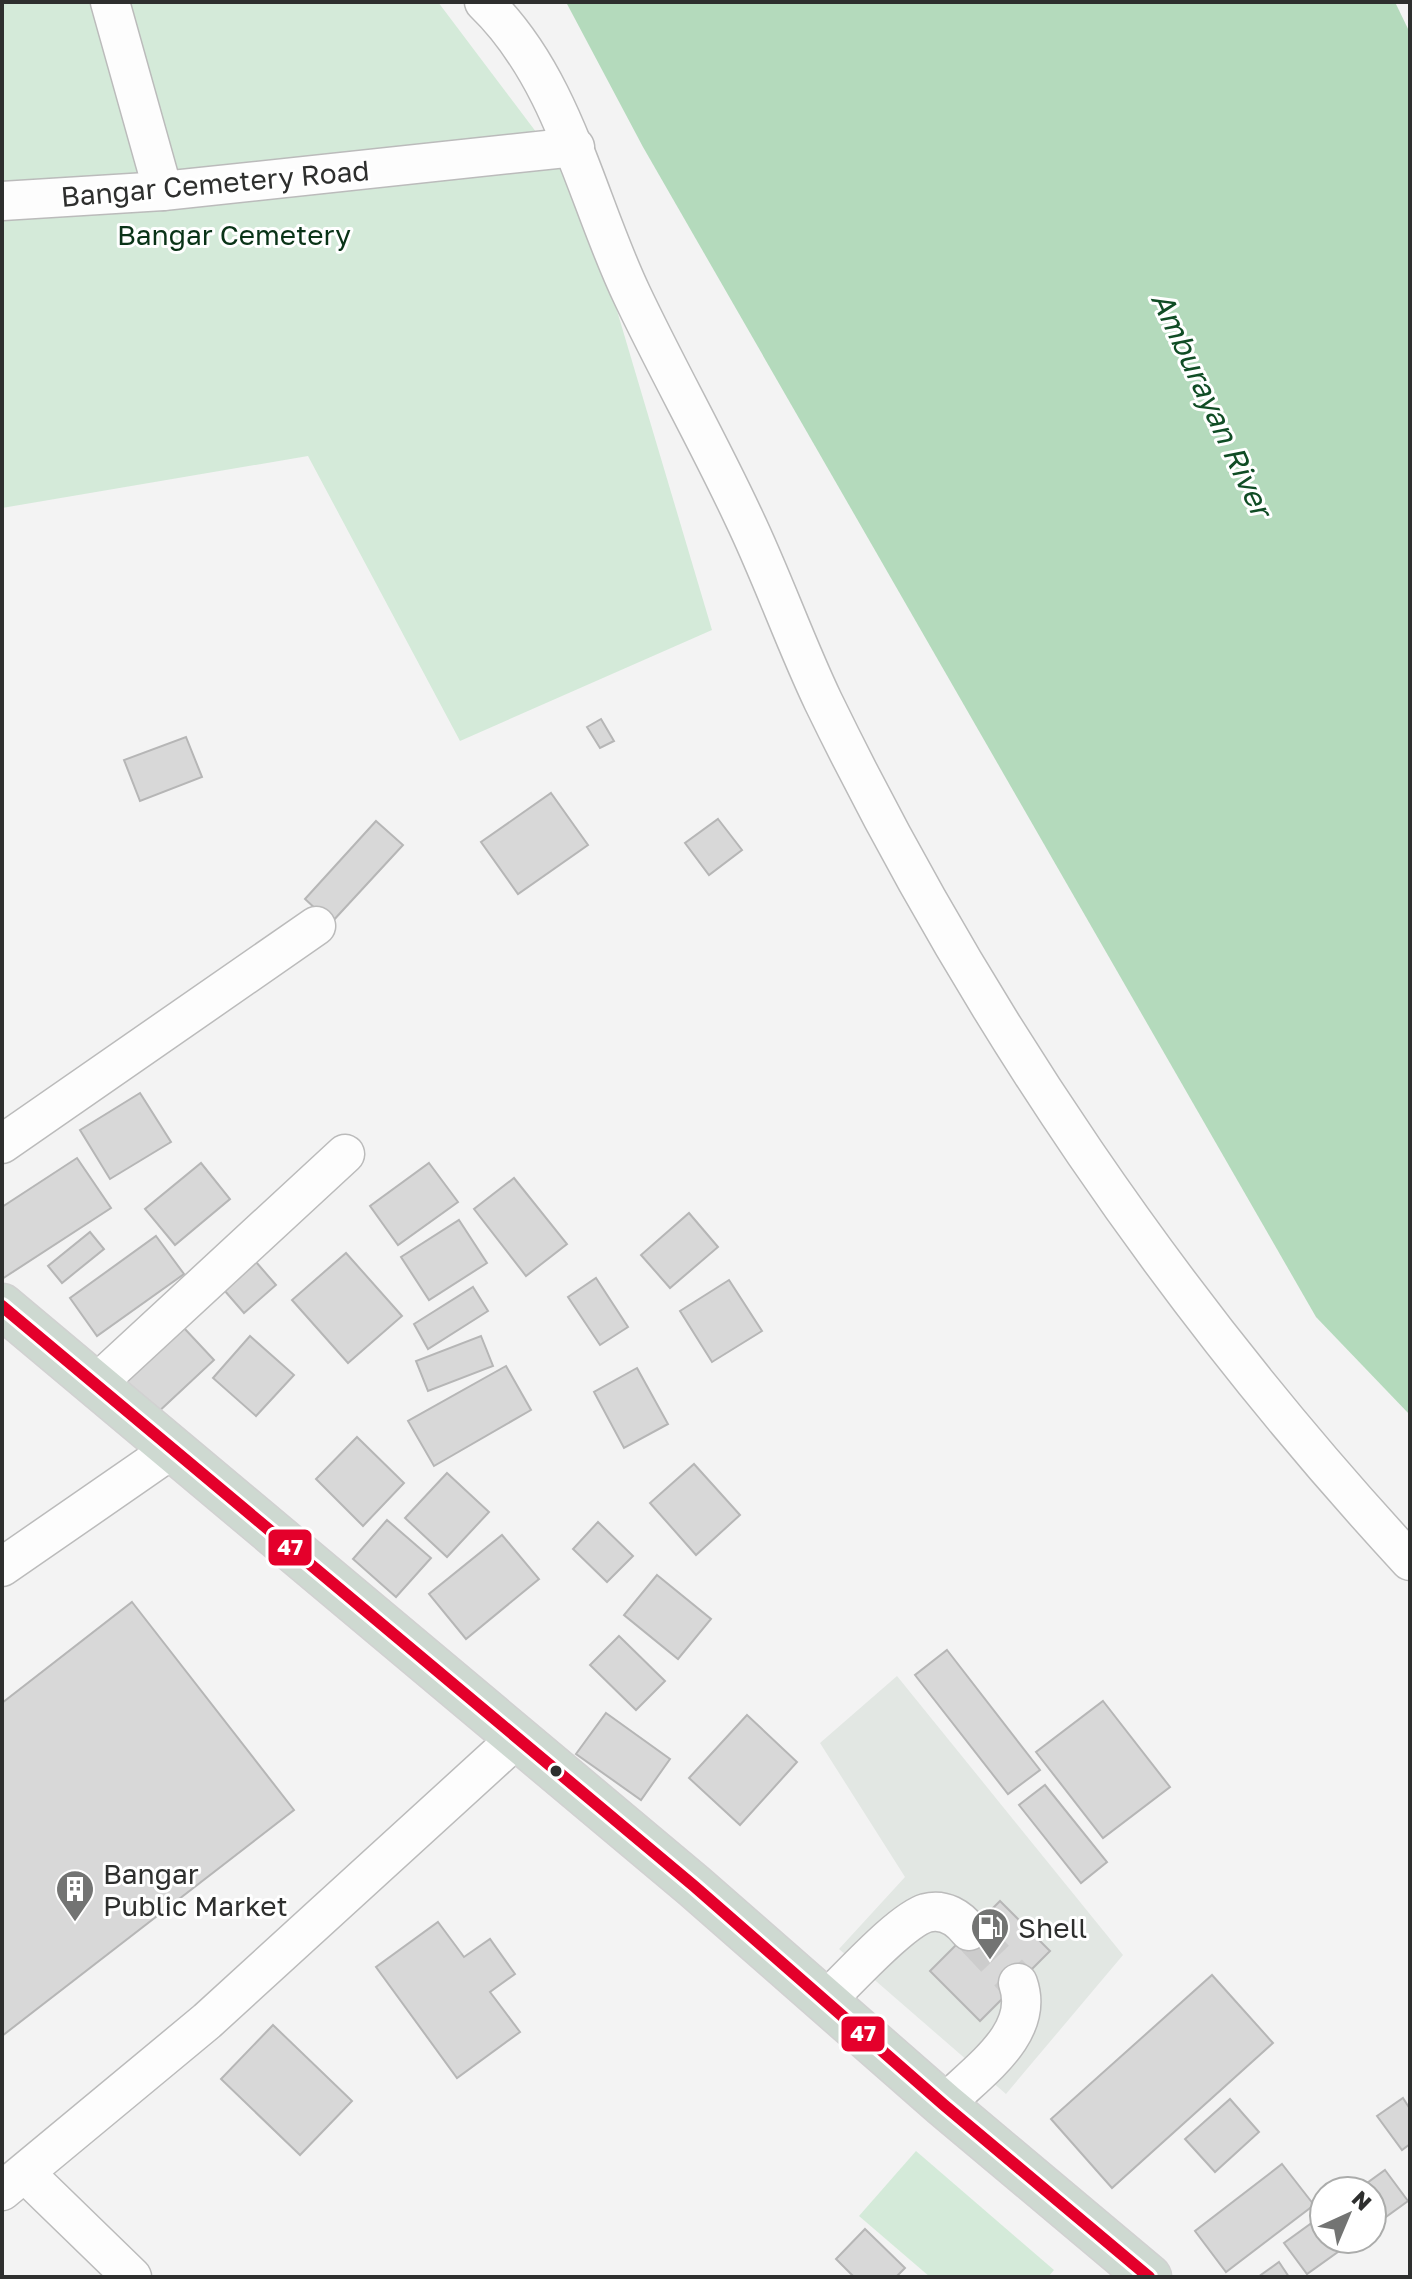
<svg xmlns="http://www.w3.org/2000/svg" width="1412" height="2279" viewBox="0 0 1412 2279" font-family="'Golos Text',sans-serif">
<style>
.built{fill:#e2e7e3}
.green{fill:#d4ead9}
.water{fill:#b4dabc}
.building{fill:#d8d8d8;stroke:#b6b6b6;stroke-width:2}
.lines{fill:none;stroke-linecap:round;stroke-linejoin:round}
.minor-tunnel{stroke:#ccc;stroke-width:38;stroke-dasharray:38 19;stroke-linecap:butt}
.minor-casing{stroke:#bbb;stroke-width:41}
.highway-casing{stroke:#d1d1d1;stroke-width:47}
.minor{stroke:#fdfdfd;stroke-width:38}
.highway{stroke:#ced9d1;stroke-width:44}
.bus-1-casing{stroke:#fff;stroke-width:18}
.bus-1{stroke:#e4002b;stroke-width:12}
.bus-dot{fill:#2e2f2e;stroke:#fff;stroke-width:3}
.labels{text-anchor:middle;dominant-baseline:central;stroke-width:6;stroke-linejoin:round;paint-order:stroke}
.street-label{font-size:28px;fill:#2e2f2e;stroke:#fff}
.park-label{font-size:28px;fill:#093317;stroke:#fff}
.poi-label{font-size:28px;fill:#2e2f2e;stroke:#fff;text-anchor:start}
.water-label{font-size:30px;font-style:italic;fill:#104d25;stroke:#fff}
.line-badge{stroke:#fff;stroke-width:3}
.badge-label{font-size:22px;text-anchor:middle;font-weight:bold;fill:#fff}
</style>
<rect width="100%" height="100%" fill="#f3f3f3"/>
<path class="built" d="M897,1676l226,279 -117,139 -167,-145 66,-72 -85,-134z"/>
<g class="green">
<path d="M2,2h436l144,191 130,437 -252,111 -152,-285 -306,52z"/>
<path d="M916,2151l138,119 -6,7h-118l-71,-61z"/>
</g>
<path class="water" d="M566,2h829l15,31v1382l-94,-98 -673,-1170z"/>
<g class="building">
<path d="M601,719l13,22 -14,7 -13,-21z"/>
<path d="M186,737l16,40 -62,24 -16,-41z"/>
<path d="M551,793l37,52 -70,49 -37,-52z"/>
<path d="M718,819l24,31 -33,25 -24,-32z"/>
<path d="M376,821l27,24 -72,78 -26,-24z"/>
<path d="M140,1093l31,49 -61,37 -30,-49z"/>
<path d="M77,1158l34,50 -109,71v-72z"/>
<path d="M201,1163l29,36 -55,46 -30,-36z"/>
<path d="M429,1163l29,39 -60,43 -28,-39z"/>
<path d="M514,1178l53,66 -41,32 -52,-67z"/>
<path d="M689,1213l29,34 -48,41 -29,-33z"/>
<path d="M459,1220l28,43 -58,37 -28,-43z"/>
<path d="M90,1232l14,17 -42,34 -14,-17z"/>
<path d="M156,1236l28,38 -87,62 -27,-38z"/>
<path d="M346,1253l56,63 -54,47 -56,-63z"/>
<path d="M250,1255l26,30 -32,28 -26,-30z"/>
<path d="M596,1278l32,49 -28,18 -32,-48z"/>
<path d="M729,1280l33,51 -50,31 -32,-51z"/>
<path d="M473,1287l15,24 -60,38 -14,-25z"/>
<path d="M184,1328l30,32 -59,55 -29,-33z"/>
<path d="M250,1336l44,39 -38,41 -43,-38z"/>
<path d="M481,1336l12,30 -65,25 -12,-30z"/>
<path d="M506,1366l25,44 -97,56 -26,-45z"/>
<path d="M637,1368l31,56 -44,24 -30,-56z"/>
<path d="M357,1437l47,46 -41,43 -47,-47z"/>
<path d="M694,1464l46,51 -44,40 -46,-52z"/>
<path d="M447,1473l42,39 -42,45 -42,-39z"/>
<path d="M387,1520l44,38 -35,39 -43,-38z"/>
<path d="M598,1522l35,34 -26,26 -34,-33z"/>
<path d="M502,1535l37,44 -73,60 -37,-45z"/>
<path d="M657,1575l54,44 -33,40 -54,-44z"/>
<path d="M132,1602l162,208 -292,226v-333z"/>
<path d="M619,1636l46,45 -29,29 -46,-45z"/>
<path d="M947,1650l93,120 -32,24 -93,-119z"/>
<path d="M1103,1701l67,86 -67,51 -67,-86z"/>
<path d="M606,1713l64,46 -29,41 -65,-46z"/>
<path d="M747,1715l50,47 -57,63 -51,-47z"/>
<path d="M1045,1785l62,77 -26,21 -62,-78z"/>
<path d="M1000,1901l50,50 -70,70 -50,-50z"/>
<path d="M438,1922l26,35 26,-18 25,35 -25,18 30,40 -63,46 -81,-111z"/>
<path d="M1212,1975l61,68 -161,145 -61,-69z"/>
<path d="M273,2025l79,76 -52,54 -79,-76z"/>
<path d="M1403,2098l7,11v35l-8,6 -25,-34z"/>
<path d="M1230,2099l29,33 -44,40 -30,-33z"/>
<path d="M1282,2164l32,41 -88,67 -31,-41z"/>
<path d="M1385,2170l23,31 -36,26v-36h-16z"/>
<path d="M1324,2214v25h32l-49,35 -23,-31z"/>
<path d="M865,2229l40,39 -9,9h-42l-18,-18z"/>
<path d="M1279,2262l10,15h-31z"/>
</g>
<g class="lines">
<path class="minor-tunnel" d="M969,1931l49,52"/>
<g class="minor-casing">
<g id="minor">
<path d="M110,2l53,189"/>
<path d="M484,2c80,77 102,197 148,293 35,74 76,146 111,221 29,60 51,124 80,185 152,313 351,605 587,860"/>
<path d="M2,201l161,-10 412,-44"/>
<path d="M2,1144l314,-218"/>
<path d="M95,1385l250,-231"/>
<path d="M2,1567l169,-117"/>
<path d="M826,2000c22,-20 74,-79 100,-87 18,-5 33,5 43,18"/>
<path d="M944,2105c32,-33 92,-71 74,-122"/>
<path d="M26,2174l106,103"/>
<path d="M2,2191l205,-170 310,-283"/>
</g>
</g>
<g class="highway-casing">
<path id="highway" d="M2,1306l692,580 250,219 205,172"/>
</g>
<use href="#minor" class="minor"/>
<use href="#highway" class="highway"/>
<g class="bus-1-casing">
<path id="bus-1" d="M2,1306l692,580 250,219 205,172"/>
</g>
<use href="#bus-1" class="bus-1"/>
</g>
<defs>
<g id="building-pin" transform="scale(2)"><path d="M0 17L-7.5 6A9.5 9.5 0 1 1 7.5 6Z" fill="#737473" stroke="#fff"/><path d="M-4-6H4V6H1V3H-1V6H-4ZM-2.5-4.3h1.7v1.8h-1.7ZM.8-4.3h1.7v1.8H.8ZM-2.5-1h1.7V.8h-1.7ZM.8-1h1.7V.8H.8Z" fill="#fff"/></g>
<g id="fuel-pin" transform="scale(2)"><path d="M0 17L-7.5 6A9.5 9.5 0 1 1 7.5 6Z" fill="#737473" stroke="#fff"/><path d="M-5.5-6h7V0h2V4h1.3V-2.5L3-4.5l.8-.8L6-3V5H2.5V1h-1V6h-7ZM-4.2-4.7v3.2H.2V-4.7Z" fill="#fff"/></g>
</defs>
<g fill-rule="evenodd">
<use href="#building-pin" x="75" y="1889"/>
<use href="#fuel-pin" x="990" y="1927"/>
</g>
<circle class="bus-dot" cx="556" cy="1771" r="7"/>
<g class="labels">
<g class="street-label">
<text transform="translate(215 183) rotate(-5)">Bangar Cemetery Road</text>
</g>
<g class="park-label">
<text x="234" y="234">Bangar Cemetery</text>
</g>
<g class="poi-label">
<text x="103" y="1873">Bangar<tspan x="103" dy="32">Public Market</tspan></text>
<text x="1018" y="1927">Shell</text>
</g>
<g class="water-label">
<text transform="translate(1212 404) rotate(65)">Amburayan River</text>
</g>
</g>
<g class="line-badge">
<rect x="267" y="1528" width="46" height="39" rx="8" fill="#e4002b"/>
<rect x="840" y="2015" width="46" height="38" rx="8" fill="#e4002b"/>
</g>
<g class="badge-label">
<text x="290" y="1555">47</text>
<text x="863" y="2041">47</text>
</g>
<rect width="1412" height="2279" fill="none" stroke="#2e2f2e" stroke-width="8"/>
<g transform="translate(1348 2215) rotate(44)"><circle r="38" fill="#ffffff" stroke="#abacab" stroke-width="2"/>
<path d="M0-6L14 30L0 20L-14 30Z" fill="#737473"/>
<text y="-12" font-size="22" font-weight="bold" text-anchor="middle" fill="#2e2f2e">N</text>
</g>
</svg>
